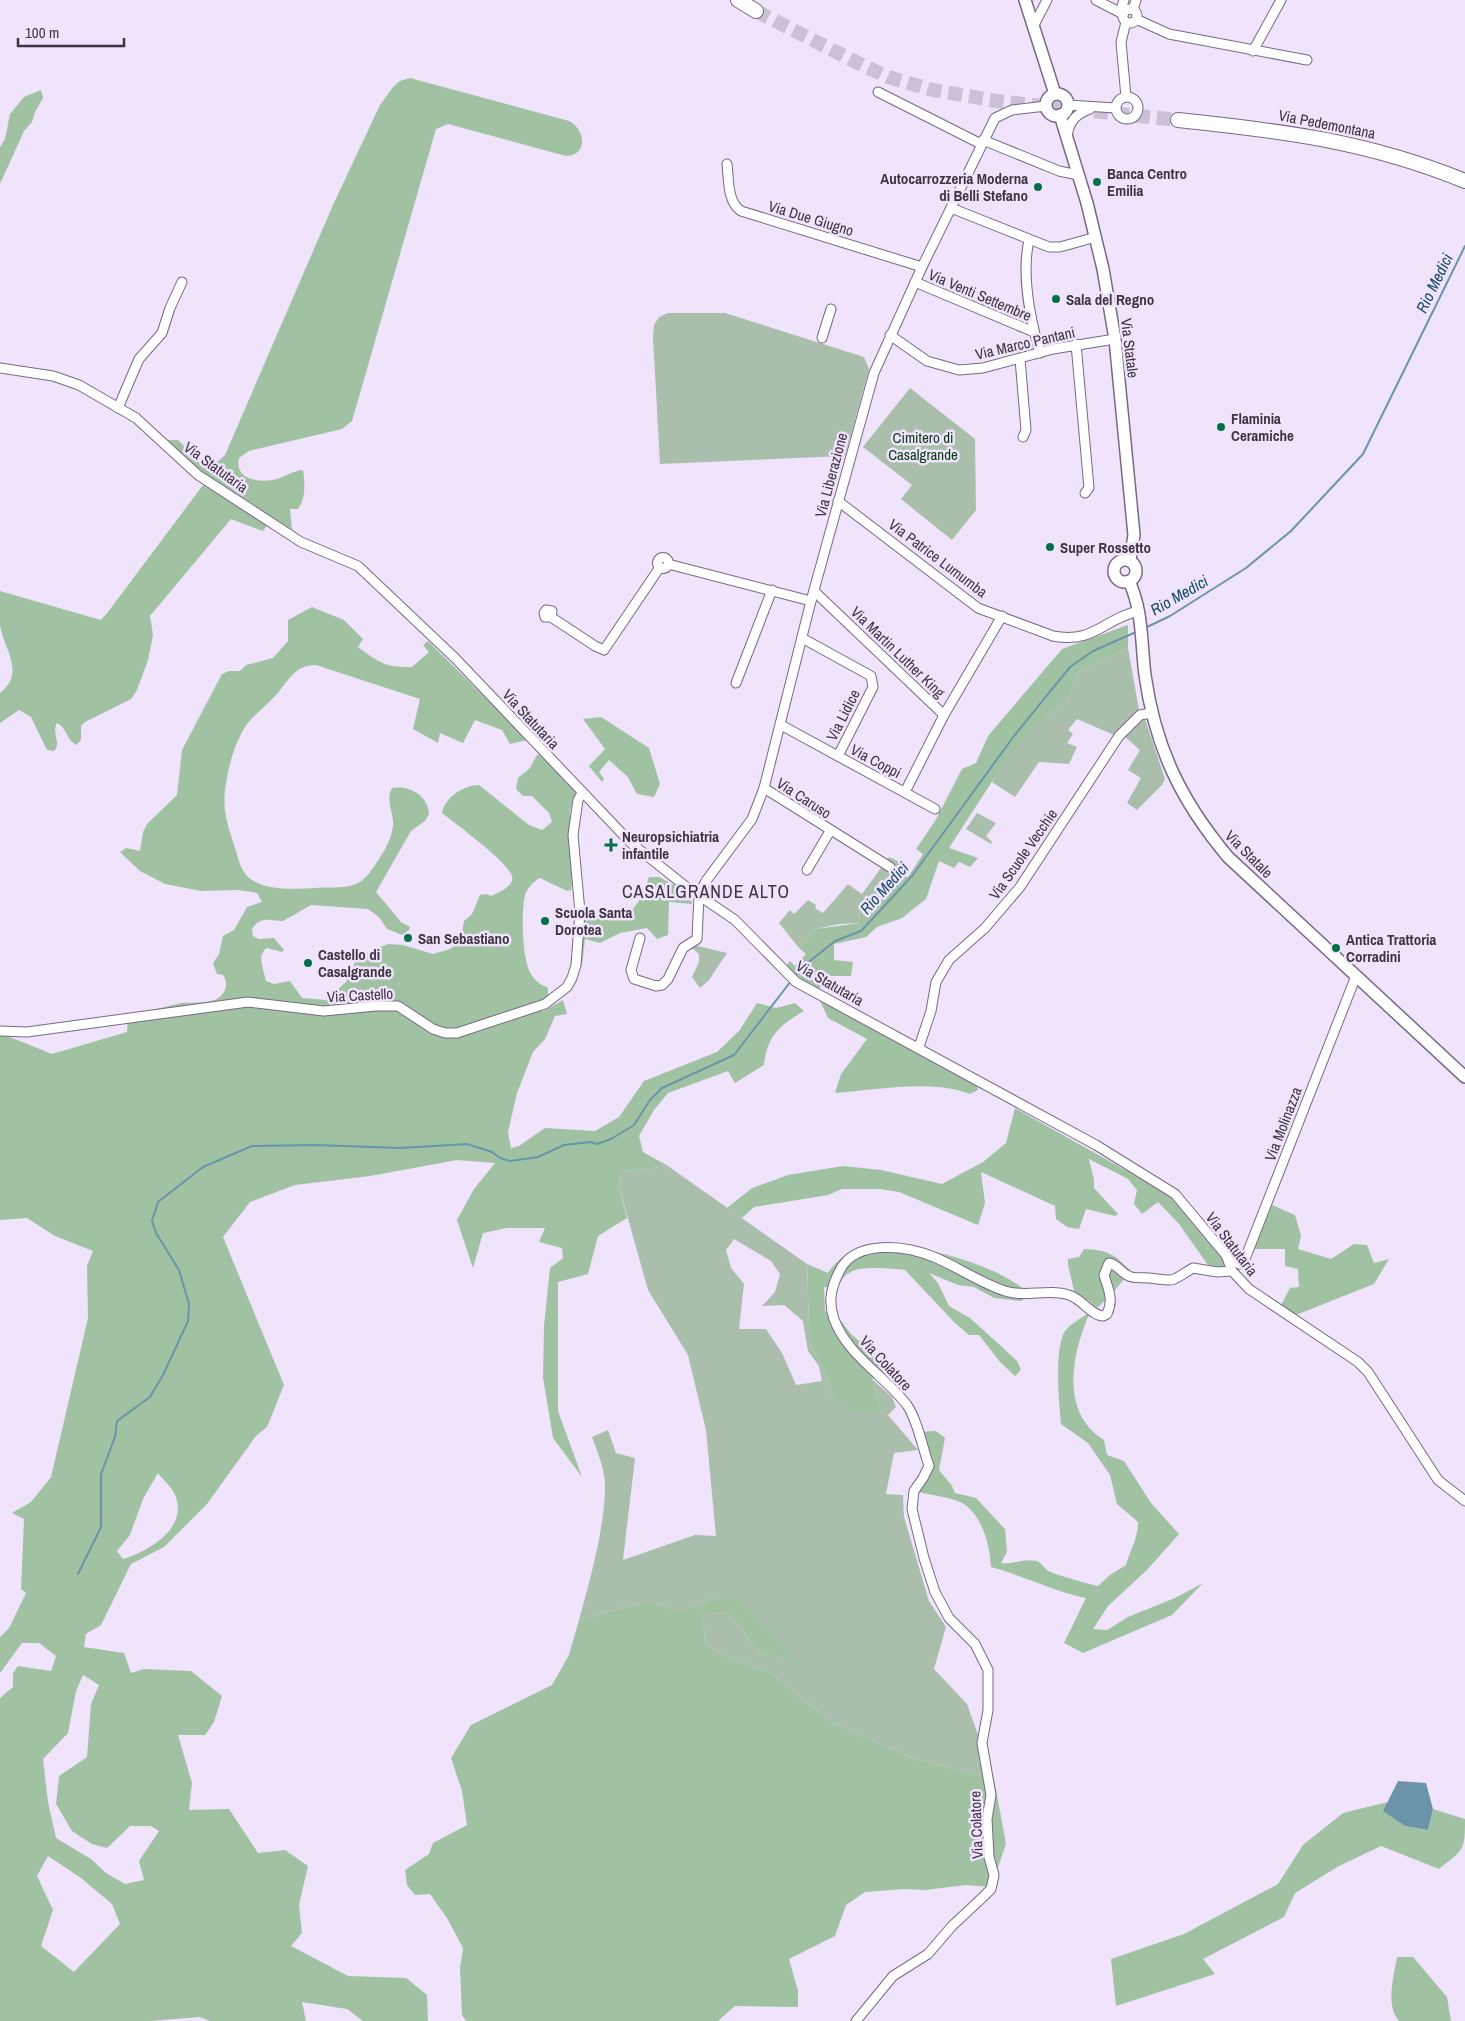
<svg xmlns="http://www.w3.org/2000/svg" width="1465" height="2021" viewBox="0 0 1465 2021" font-family="'Archivo Narrow',sans-serif">
<style>
.green{fill:#aabfab;fill-rule:evenodd}
.forest{fill:#a1c2a2;fill-rule:evenodd}
.water{fill:#6b94ab}
.lines{fill:none;stroke-linecap:round;stroke-linejoin:round}
.stream{stroke:#6b94ab;stroke-width:2}
.primary-tunnel{stroke:#ccc0d7;stroke-width:14;stroke-dasharray:14 7;stroke-linecap:butt}
.street-casing{stroke:#786984;stroke-width:11}
.secondary-casing{stroke:#786984;stroke-width:14}
.primary-casing{stroke:#786984;stroke-width:16}
.street{stroke:#fff;stroke-width:9}
.secondary{stroke:#fff;stroke-width:11}
.primary{stroke:#fff;stroke-width:14}
.poi-dot{fill:#057048;stroke:#f0e3fc;stroke-width:2}
.labels{text-anchor:middle;dominant-baseline:central;stroke-width:5;stroke-linejoin:round;paint-order:stroke}
.street-label{font-size:15px;fill:#3c3541;stroke:#f0e3fc}
.poi-label{font-size:15px;font-weight:bold;fill:#3c3541;stroke:#f0e3fc;text-anchor:start}
.park-label{font-size:15px;fill:#073b12;stroke:#f0e3fc}
.water-label{font-size:16px;font-style:italic;fill:#184d67;stroke:#f0e3fc}
.quarter-label{font-size:18px;letter-spacing:1px;fill:#3c3541;stroke:#f0e3fc}
</style>
<rect width="100%" height="100%" fill="#f0e3fc"/>
<g class="green">
<path d="M668,313h57l139,44 5,12 -24,87 -185,8 -7,-127 1,-12 5,-8z"/>
<path d="M910,388l65,51 1,71 -24,30 -51,-41 11,-14 -49,-38z"/>
<path d="M1128,648l11,62 -25,25 -37,-16 -9,11 5,4 -6,9 10,4 -8,17 -30,-2 -24,35 -23,-15 12,-20 43,-48 20,-13 11,-29z"/>
<path d="M1144,716l21,63 -3,6 -25,25 -10,-7 14,-25 -13,-8 12,-20 -17,-15z"/>
<path d="M977,813l19,10 -10,13 6,6 -1,2 -25,-15z"/>
<path d="M889,857l11,5 1,14 -25,16 -17,14 1,17 -21,1 -24,5 -16,19 -20,-25 11,-13 4,4 14,-14 8,5 -1,3 8,5 25,-29 14,10z"/>
<path d="M693,945l34,8 -18,27 -9,8 -8,-11 7,-15v-8l-7,-6z"/>
<path d="M668,1166l139,98 2,60 3,25 10,16 11,32 48,17 -9,-35 20,18 4,10 -8,8 30,35 -24,3 -8,41 17,1 1,22 25,84 17,26 -12,42 33,35 27,75 -79,-20 -84,-37 -60,-49 -41,-15 -24,-13 -4,-30 25,-3 32,39 39,13 -84,-66 -34,13 -32,-10 -69,19c11,-40 25,-90 26,-130 1,-18 -7,-37 -13,-53l16,-7 8,23 19,5 -12,102 72,-25 21,1 -10,-106 -18,-75 -40,-65 -28,-100 -1,-18zM734,1239l37,22 9,13 -5,18 -13,14 22,-1 19,16 5,30 11,15 3,15 -26,4 -14,-32 -16,-24h-27l5,-45 -13,-16 -5,-18z"/>
</g>
<g class="forest">
<path d="M410,78l159,43c17,9 19,34 -3,35l-118,-32 -12,5 -84,292 -10,8 -93,22 -10,7c-5,23 22,25 38,21 10,-3 15,-8 26,-9 2,13 3,28 -5,39h-8l2,20 -21,-9 -8,11 -32,-12 -81,97 3,19 -5,25 -11,30 -6,9 -46,23 -4,4v14l-5,5c-10,-6 -9,-17 -19,-22 -6,10 5,19 -3,28l-7,-1 -16,-33 -12,-7 -19,13v-30c26,-20 4,-44 0,-67 0,-11 0,-24 0,-35l101,29 7,-8 95,-127v-6l-38,-39h13c17,15 24,38 47,15l108,-250 47,-100 13,-18 7,-6z"/>
<path d="M41,90l2,8 -8,14 -3,10 -8,9 -24,53v-37l5,-8 5,-25 14,-17z"/>
<path d="M312,607l32,13 19,19 -5,8c20,15 28,21 54,20l17,-15 -6,-7 5,-4 100,99 -18,4 -8,-14 -27,-10 -12,23 -23,-10 -2,10 -25,-14 7,-30 -104,-34c-23,0 -28,18 -42,32 -10,11 -21,18 -29,30 -13,20 -23,61 -20,84 2,14 7,27 11,40 3,11 6,23 16,29 16,11 44,9 63,8 21,-2 41,4 55,-16 9,-12 22,-31 23,-47 1,-13 -8,-23 -1,-37 17,-3 36,7 37,26l-4,7 -14,10 -35,61 25,30 9,5 -1,3 -7,5 -15,-6 -8,-12 -11,-8 -57,-4 -28,16c-12,0 -22,-6 -31,8l1,7 6,3 15,-1 10,12 -2,2 -15,-4c-11,7 -3,22 -1,33l8,3 16,-3 12,17 24,2 20,-18 10,-22 16,-10 16,-6 15,1 30,9 17,-5 11,-9 3,-19 8,-7 8,-19 7,-1 4,2c7,-3 24,-10 21,-20 -4,-14 -56,-52 -70,-63 3,-16 22,-28 37,-28l50,40 13,5 10,-8 -3,-9 -17,-17h-9l-7,-7 2,-11 12,-10 7,-13 5,-2 34,38 -6,20 2,73 -1,6 -4,1 -27,-13c-7,4 -12,9 -15,17 -4,17 -3,64 6,79 5,8 9,10 17,14v7l-6,17 21,-12 4,14 -12,2 -10,23 -12,13 -16,41 -9,39 3,16 8,-2 26,-18 50,3 24,-14 25,-36 73,-29 22,-21 18,-28 19,5 19,-5 9,8c-24,14 -37,25 -40,54l-29,18 -7,-12 -60,22 -14,17 -15,26 4,16 25,14 -49,6 1,18 7,28 -29,18 -10,38 -30,8v129l24,66 -29,-39 -10,-61 1,-51 6,-58 13,-10 -1,-10 -23,-6 6,-14h-38l-24,5 -10,35 -16,-48 17,-31 21,-26 -38,-3 -87,16 -75,9 -45,17 -27,35 61,148 -17,42 -11,9 -49,68 -43,43 -33,17 -30,61 -15,9 -2,13 40,6 7,20 13,-4 47,2 31,25 -8,26 -9,13h-27l14,48 -3,27 40,-1 29,44 27,-3 23,16 -9,39 3,28 -11,13 57,30 58,2 21,17 1,26h-65l-16,-12 -45,-7 4,19h-96l-11,-4 -48,4h-151v-323l13,-11v-14l5,-7 33,5 5,-15 -17,-13h-17l-22,30v-36l9,-9 17,-35 -5,-4 3,-70 -12,-6 19,-11 20,-25 37,-159 -1,-52 6,-15 -38,-15 -28,-18 -27,2v-187l52,21 75,-22 1,-16c18,-5 36,-9 54,-13 11,-1 25,1 35,-4 9,-6 12,-15 6,-24l-6,-1 -4,-11 6,-9 4,-18 11,-6 13,-23 15,-5 -5,-9 -18,-3 -38,1 -36,-7 -25,-13 -20,-19 6,-4 14,3 3,-19 4,-8 30,-29 5,-45 40,-76 7,-3h11l6,-6 27,-7 15,-17v-21zM158,1473c5,7 14,14 17,22 14,33 -26,56 -52,64l-6,-8 13,-16 13,-36zM83,1675l16,10 -8,19 -4,53 -28,19 -3,28 16,27 20,13 15,4 23,-22h21l8,5 -20,30 5,19 -19,4 -19,-11 -15,-14 -35,-21 -8,-36 -5,-43 25,-26 8,-42zM48,1856l33,22 31,26 8,20 -46,48 -33,-26 12,-36 -16,-34z"/>
<path d="M1128,625v23l-50,24 -11,29 -20,13 -43,49 -55,85 29,10 -8,9 -11,-5 -5,6 -15,-7 -13,38 -24,19 -25,9 -11,10 -32,7v16l19,2 -2,14h-23l-9,14 -20,-10 -14,-13 5,-6 5,5 11,-12 -7,-6 16,-19 45,-6 -1,-17c13,-11 32,-31 49,-29l15,-23 -7,-5 19,-28 27,-52 14,-6 12,-27 74,-87z"/>
<path d="M601,717l48,31 11,36 -6,13 -17,-3 -9,-17 -19,-17 -10,12 5,7 -2,3 -13,-16 16,-17 -22,-30z"/>
<path d="M649,877h10l31,17 2,10 -23,-2 -1,33 -11,4 -10,-11 -27,5 -20,10 -15,-4 -3,27 -7,1 5,-53 24,5 12,-10 13,5 13,-17z"/>
<path d="M819,999l156,82 3,9 -8,4c-37,-15 -96,-4 -135,-1l6,-19 26,-35 -39,-21z"/>
<path d="M1015,1108l158,89 46,55 8,16 -19,-3 -29,-41 -21,-22 -16,12 -8,-10 3,-14 -9,-11 -39,-20 5,21v8l24,26 -3,2 -29,-7 -7,20 -12,-2 -11,-8 -1,-13 -74,-34 4,31 -7,22 -79,-33 -19,-3h-38l-14,6 -74,12 -12,11 -15,-10 25,-20 36,-13 55,-9 38,4 61,14 41,-22 23,-19z"/>
<path d="M1272,1205l23,10 6,21 -3,13 33,10 23,-15 13,1 7,18 15,-4 -15,25 -78,31 -15,-10 9,-17 9,-1 -1,-18 -13,-3v-17h-31z"/>
<path d="M894,1244c45,7 102,20 137,51l-10,6 -27,-3 -20,-11 -16,-2 -29,-12 9,10 11,23 21,12 32,29 15,14 4,9 -6,6 -15,-14 -21,-27h-10l-14,-12 -50,-53c-13,-1 -44,-5 -56,3 -5,2 -10,11 -13,15l-12,-1 1,24 17,11 9,12 28,24 7,18 -14,3 9,35 -27,-2 -21,-15 -11,-32 -10,-16 -3,-25 -2,-60 21,9c18,-26 37,-27 66,-29z"/>
<path d="M1084,1249c24,1 30,5 47,22l-21,25 -13,12 -9,-8 -13,-5 -7,-30v-6l11,-2z"/>
<path d="M1090,1312c-18,41 -31,100 14,128l3,15 17,6 27,42 28,31 -32,36 -39,36 -15,23 14,1 21,-13 47,-19 28,-15 -31,32 -89,38 -19,-10 22,-45c-33,-7 -62,-22 -95,-31 -1,-20 -8,-50 -27,-63 -9,-6 -34,-9 -45,-12l-6,-4 14,-23 -8,-33 17,-1 9,7 -6,32 13,16 3,7 21,5 29,31 2,23 -6,11c12,2 23,-5 35,-2 5,1 8,7 12,10 8,4 41,13 50,15l12,-11 16,-10c4,-15 12,-26 12,-43l-21,-18 -7,-29 -22,-32 -27,-19c-2,-21 -7,-75 4,-93 5,-7 18,-14 25,-19z"/>
<path d="M714,1598l28,2 34,35 23,30 -40,-14 -32,-39 -25,3 4,30 24,13 41,15 60,49 84,37 79,20 12,65 -15,43 -25,-2 -41,5 -21,-1 -39,3 -19,13 -11,31 -46,23 9,32v16l-63,-1 -17,15h-252l-4,-6 -2,-47 3,-20 -16,-30 -17,-24 -15,1 -8,-10 -2,-15 24,-16 4,-11 34,-18 -5,-34 -11,-33 20,-33 81,-40 17,-30 10,-35 69,-19 32,10z"/>
<path d="M1388,1802l-4,9 21,15 23,4 5,-21 32,10c0,32 -1,30 -26,50l-58,-23 -42,20 -44,27 -11,24 -81,42 12,15 -99,32 -5,-47 73,-25 94,-50 25,-39 40,-32z"/>
<path d="M1397,1957h16l34,40 4,24h-52c-14,-17 -5,-44 -2,-64z"/>
</g>
<path class="water" d="M1398,1781l28,2 7,26 -5,21 -23,-4 -22,-15z"/>
<g class="lines">
<g class="stream">
<path d="M1145,628l25,-12 76,-48 45,-37 72,-77 102,-208"/>
<path d="M795,976l5,-7 35,-28 26,-10 51,-55 102,-140 56,-69 23,-16 43,-19"/>
<path d="M78,1574l23,-47v-53l14,-37 2,-16 33,-24 13,-22 25,-54 1,-17 -10,-34 -23,-37 -4,-12 6,-19 45,-35 49,-21 64,-1 84,3 67,-4 25,8 8,6 10,3 28,-4 26,-12 27,-3 6,2 14,-5 23,-14 16,-25 12,-12 72,-33 57,-74"/>
</g>
<path class="primary-tunnel" d="M756,11l100,51 32,15 45,13 64,11 181,19"/>
<g class="street-casing">
<g id="street">
<path d="M1096,0l27,14"/>
<path d="M1124,0l-2,6 5,4"/>
<circle cx="1130" cy="16" r="7"/>
<path d="M1133,10l3,-10"/>
<path d="M1136,19l33,15 138,26"/>
<path d="M1034,25l13,-25"/>
<path d="M1253,51l28,-51"/>
<path d="M878,92l103,52"/>
<circle cx="1127" cy="108" r="11"/>
<path d="M1126,97l-5,-55 5,-20"/>
<path d="M1068,105l48,3"/>
<path d="M1067,137c2,-16 9,-23 23,-28"/>
<path d="M983,140l76,31 19,4"/>
<path d="M727,164c2,15 0,38 14,47l181,56"/>
<path d="M951,208l98,39h11l36,-10"/>
<path d="M1029,240c-8,36 1,78 11,113"/>
<path d="M915,282l119,50"/>
<path d="M890,335l37,26 32,9 24,-2 70,-19 62,-10"/>
<path d="M822,338l9,-29"/>
<path d="M1076,344l13,144 -4,5"/>
<path d="M1020,359l6,71 -3,7"/>
<path d="M0,368l53,8 26,9 57,33 62,57 103,67 57,24 97,92 176,185 54,43 50,34 61,62 300,163 79,49 51,61 6,16 17,18 109,73 10,10 70,108 27,21"/>
<path d="M118,408l21,-49 23,-26 8,-25 12,-26"/>
<path d="M838,501l140,107 75,28c42,8 51,-18 86,-25"/>
<circle cx="663" cy="563" r="5.5"/>
<path d="M668,564l143,37"/>
<path d="M814,591l130,124"/>
<path d="M551,617l1,-6 -6,-1 -2,3 1,4h6l44,29 9,4 56,-83"/>
<path d="M802,638l69,38 2,11 -35,69"/>
<path d="M736,683l36,-93"/>
<path d="M781,725l154,84"/>
<path d="M764,788l126,79"/>
<path d="M905,792l39,-77 58,-99"/>
<path d="M807,870l23,-39"/>
<path d="M640,938l-9,32 3,9 22,7 6,-1 6,-6 15,-31 14,-9 2,-44 7,-14 46,-62 12,-31 47,-187 63,-228 48,-106 73,-149 17,-8 34,-4"/>
<path d="M0,1031l27,1 221,-30 76,9 52,-5h22l35,23 12,4h12l88,-29 22,-17 5,-9 4,-13 4,-53 -7,-77 5,-35 4,-7"/>
<path d="M919,1047l12,-36 5,-29 13,-22 36,-32 35,-41 99,-151 21,-21 11,-2"/>
<path d="M1227,1255l12,9 6,-5 111,-283"/>
<path d="M856,2021l37,-45 35,-22 24,-28 31,-29 8,-8 3,-14 -5,-18 -2,-38 4,-24 -9,-52 6,-33v-40l-13,-26 -26,-26 -14,-26 -11,-34 -12,-49 2,-18 9,-13 6,-12c-6,-17 -12,-47 -22,-61 -22,-29 -60,-50 -73,-86 -6,-17 -3,-31 5,-47 15,-33 66,-27 95,-15 24,10 46,26 71,34 21,7 43,-3 64,4 13,4 23,21 34,21l4,-2c7,-15 1,-25 -3,-39l5,-12c8,1 12,10 20,13 5,3 13,1 20,2 28,3 19,5 44,-10l24,4 15,-1"/>
</g>
</g>
<g class="secondary-casing">
<g id="secondary">
<path d="M1025,0l30,94"/>
<circle cx="1057" cy="105" r="11"/>
<path d="M1060,115l27,88 16,66 12,70 19,196 -4,25"/>
<circle cx="1125" cy="571" r="11"/>
<path d="M1129,581c14,30 12,62 16,94 10,72 36,126 83,182l237,220"/>
</g>
</g>
<g class="primary-casing">
<g id="primary">
<path d="M738,0l18,11"/>
<path d="M1178,120c105,11 189,21 287,61"/>
</g>
</g>
<use href="#street" class="street"/>
<use href="#secondary" class="secondary"/>
<use href="#primary" class="primary"/>
</g>
<g class="poi-dot">
<circle cx="1097" cy="182" r="5"/>
<circle cx="1038" cy="187" r="5"/>
<circle cx="1056" cy="299" r="5"/>
<circle cx="1221" cy="427" r="5"/>
<circle cx="1050" cy="547" r="5"/>
<path d="M608.5 837.5h5v5h5v5h-5v5h-5v-5h-5v-5h5z"/>
<circle cx="545" cy="921" r="5"/>
<circle cx="408" cy="938" r="5"/>
<circle cx="1336" cy="948" r="5"/>
<circle cx="308" cy="963" r="5"/>
</g>
<g class="labels">
<g class="street-label">
<text transform="translate(1327 124) rotate(11)">Via Pedemontana</text>
<text transform="translate(811 218) rotate(17)">Via Due Giugno</text>
<text transform="translate(980 295) rotate(23)">Via Venti Settembre</text>
<text transform="translate(1025 343) rotate(-13)">Via Marco Pantani</text>
<text transform="translate(1130 348) rotate(83)">Via Statale</text>
<text transform="translate(216 467) rotate(36)">Via Statutaria</text>
<text transform="translate(831 475) rotate(-75)">Via Liberazione</text>
<text transform="translate(938 558) rotate(37)">Via Patrice Lumumba</text>
<text transform="translate(898 652) rotate(44)">Via Martin Luther King</text>
<text transform="translate(843 715) rotate(-63)">Via Lidice</text>
<text transform="translate(531 719) rotate(47)">Via Statutaria</text>
<text transform="translate(876 761) rotate(28)">Via Coppi</text>
<text transform="translate(804 798) rotate(33)">Via Caruso</text>
<text transform="translate(1023 854) rotate(-55)">Via Scuole Vecchie</text>
<text transform="translate(1249 854) rotate(45)">Via Statale</text>
<text transform="translate(830 983) rotate(30)">Via Statutaria</text>
<text transform="translate(360 995) rotate(-3)">Via Castello</text>
<text transform="translate(1283 1124) rotate(-69)">Via Molinazza</text>
<text transform="translate(1232 1244) rotate(53)">Via Statutaria</text>
<text transform="translate(886 1363) rotate(47)">Via Colatore</text>
<text transform="translate(976 1825) rotate(-92)">Via Colatore</text>
</g>
<g class="poi-label">
<text x="1107" y="173">Banca Centro<tspan x="1107" dy="17">Emilia</tspan></text>
<text x="1028" y="178" text-anchor="end">Autocarrozzeria Moderna<tspan x="1028" dy="17">di Belli Stefano</tspan></text>
<text x="1066" y="299">Sala del Regno</text>
<text x="1231" y="418">Flaminia<tspan x="1231" dy="17">Ceramiche</tspan></text>
<text x="1060" y="547">Super Rossetto</text>
<text x="622" y="836">Neuropsichiatria<tspan x="622" dy="17">infantile</tspan></text>
<text x="555" y="912">Scuola Santa<tspan x="555" dy="17">Dorotea</tspan></text>
<text x="418" y="938">San Sebastiano</text>
<text x="1346" y="939">Antica Trattoria<tspan x="1346" dy="17">Corradini</tspan></text>
<text x="318" y="954">Castello di<tspan x="318" dy="17">Casalgrande</tspan></text>
</g>
<g class="park-label">
<text x="923" y="437">Cimitero di<tspan x="923" dy="17">Casalgrande</tspan></text>
</g>
<g class="water-label">
<text transform="translate(1434 283) rotate(-64)">Rio Medici</text>
<text transform="translate(1179 595) rotate(-30)">Rio Medici</text>
<text transform="translate(884 888) rotate(-48)">Rio Medici</text>
</g>
<g class="quarter-label">
<text x="706" y="891">CASALGRANDE ALTO</text>
</g>
</g>
<path d="M18 38v8h106v-8" fill="none" stroke="#3c3541" stroke-width="2.5"/>
<text x="25" y="38" font-size="15" fill="#3c3541" stroke="#f0e3fc" stroke-width="4" paint-order="stroke">100 m</text>
</svg>
